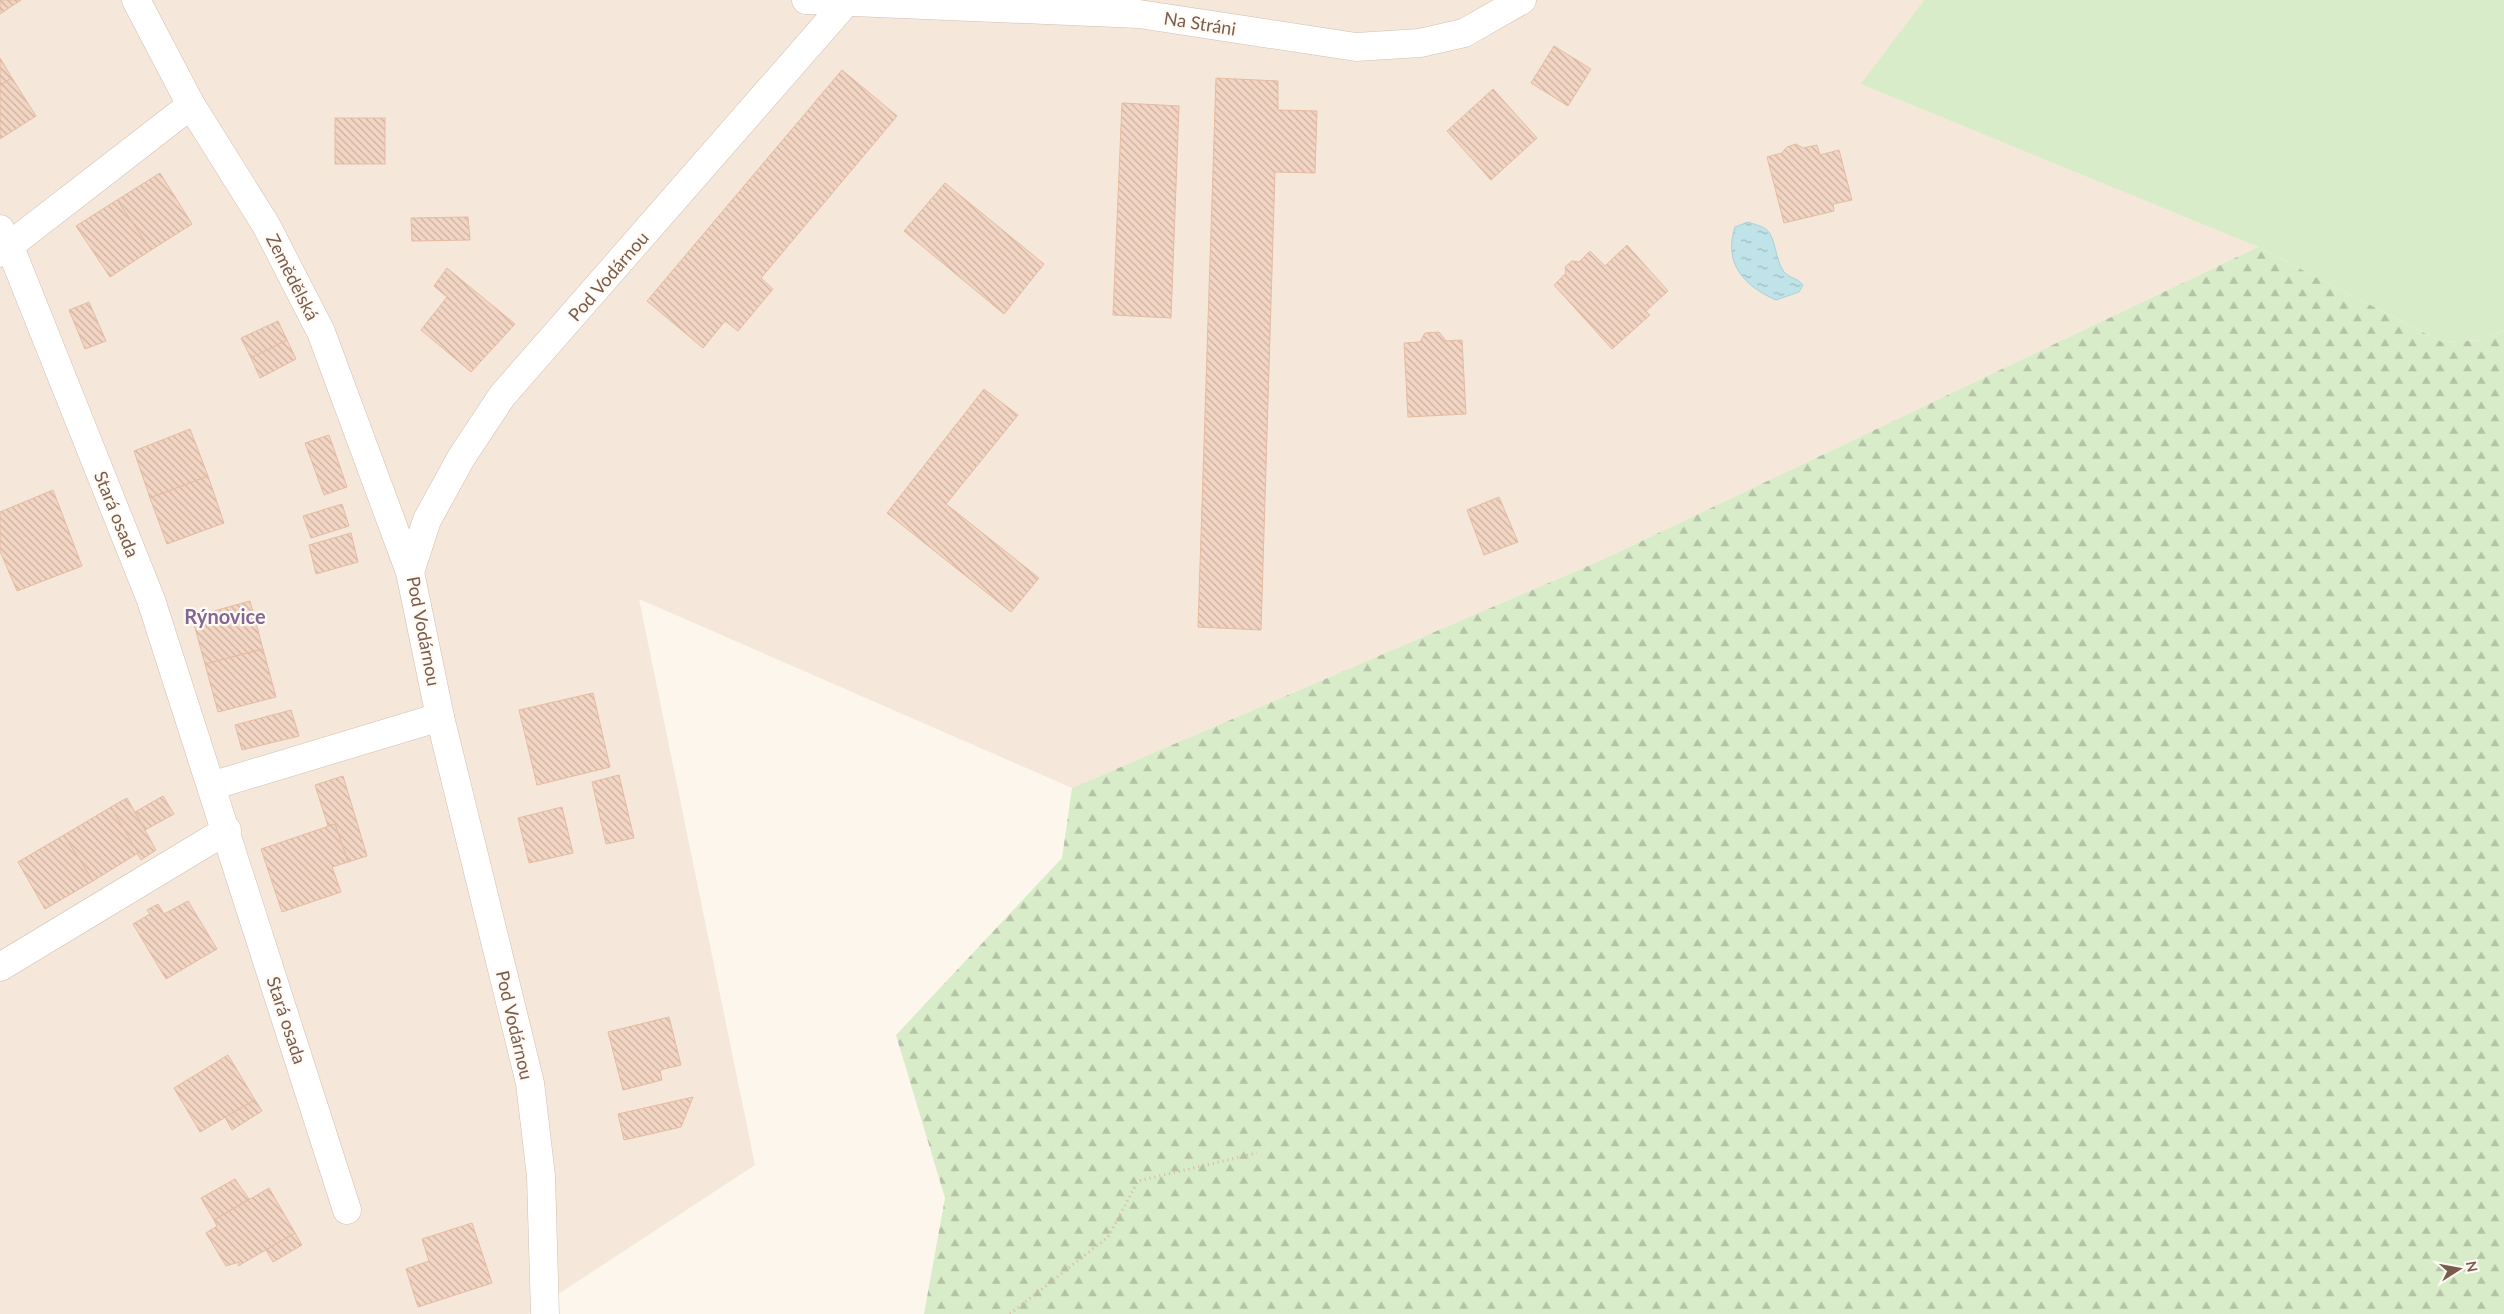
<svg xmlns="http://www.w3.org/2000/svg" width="2504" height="1314" viewBox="0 0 2504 1314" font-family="Lato,sans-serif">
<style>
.residential{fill:#f5e8da}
.green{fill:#d8ecc9}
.forest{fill:url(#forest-firs)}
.water{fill:url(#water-ripples);stroke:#a5d3da}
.building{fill:url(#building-back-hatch);stroke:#e6bba3}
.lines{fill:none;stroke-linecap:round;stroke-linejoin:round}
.minor-casing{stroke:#d1beb0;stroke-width:29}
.path{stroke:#d9b8a5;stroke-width:3;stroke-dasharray:1 4;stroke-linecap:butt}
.minor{stroke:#fff;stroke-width:28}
.labels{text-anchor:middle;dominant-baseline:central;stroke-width:4.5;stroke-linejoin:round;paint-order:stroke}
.street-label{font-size:18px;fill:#7a5c4d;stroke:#fffaf3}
.quarter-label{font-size:20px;font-weight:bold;fill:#846695;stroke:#fffaf3}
</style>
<defs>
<pattern id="forest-firs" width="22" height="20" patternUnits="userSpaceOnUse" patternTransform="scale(1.25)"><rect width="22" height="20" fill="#d8ecc9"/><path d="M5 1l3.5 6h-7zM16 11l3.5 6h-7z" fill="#b4c2a5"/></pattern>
<pattern id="water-ripples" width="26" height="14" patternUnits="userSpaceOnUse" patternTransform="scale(1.25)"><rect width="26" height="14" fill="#bfe3e8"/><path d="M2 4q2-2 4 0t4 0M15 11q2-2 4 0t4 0" fill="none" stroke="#a0bbbe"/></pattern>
<pattern id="building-back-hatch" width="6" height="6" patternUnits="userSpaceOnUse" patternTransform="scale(1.25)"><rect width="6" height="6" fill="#f3d5c3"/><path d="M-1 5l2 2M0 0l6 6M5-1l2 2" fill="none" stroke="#cab0a1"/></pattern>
</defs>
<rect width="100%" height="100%" fill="#fdf6ec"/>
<path class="residential" d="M0,0h1924l-62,84 396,163 -654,312 -532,229 -433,-189 116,566 -227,149h-528z"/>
<path class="green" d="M1924,0h580v330l-22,10 -40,2 -184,-95 -397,-163z"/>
<path class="forest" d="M2258,247l184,95 40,-2 22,-10v984h-1580l21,-116 -49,-163 166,-177 10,-70 532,-229z"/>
<path class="water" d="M1748,222c5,2 14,4 18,7 10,8 9,31 18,43 5,6 14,6 19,13l-4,7 -23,8c-32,-14 -53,-37 -41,-73z"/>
<g class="building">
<path d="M0,0h21l-21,14z"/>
<path d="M1554,46l37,23 -23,37 -37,-23z"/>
<path d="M0,58l12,20 -12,7z"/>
<path d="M842,70l55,46 -136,162 12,11 -35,42 -13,-10 -22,27 -56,-47z"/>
<path d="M12,78l24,38 -36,23v-54z"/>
<path d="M1216,78l62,3v29l39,1 -2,62 -40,-1 -14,458 -63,-3z"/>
<path d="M1493,89l44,49 -46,42 -44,-49z"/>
<path d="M1122,103l57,3 -8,212 -58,-3z"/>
<rect x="335" y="118" width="50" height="46"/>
<path d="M1796,144l7,4 14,-3 3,10 19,-5 13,50 -19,4 1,7 -50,12 -17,-66 15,-4 5,-6z"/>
<path d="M160,173l32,51 -41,26 -34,-50z"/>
<path d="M945,183l99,81 -40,50 -100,-83z"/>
<path d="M117,200l34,50 -41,27 -34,-51z"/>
<path d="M468,217l2,23 -58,1 -1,-23z"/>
<path d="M1627,245l41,46 -22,20 4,4 -38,34 -58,-64 12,-12 -1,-6 7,-6 7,1 11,-11 15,15z"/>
<path d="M447,268l68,56 -44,48 -50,-42 26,-33 -13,-11z"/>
<path d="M89,302l17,39 -21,8 -16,-39z"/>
<path d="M278,321l9,19 -36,18 -10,-20z"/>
<path d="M1439,332l7,9 16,-1 4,74 -58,3 -4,-74 16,-1 5,-9z"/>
<path d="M287,340l9,19 -36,19 -9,-20z"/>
<path d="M984,389l34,26 -72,89 93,74 -28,34 -124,-99z"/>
<path d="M190,429l18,47 -58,22 -16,-47z"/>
<path d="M329,435l18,52 -23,8 -19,-52z"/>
<path d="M208,476l16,47 -57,21 -17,-46z"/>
<path d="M53,490l29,76 -65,25 -17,-40v-39z"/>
<path d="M1499,497l19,45 -34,13 -17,-45z"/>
<path d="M342,504l7,22 -38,12 -8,-22z"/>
<path d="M351,533l7,29 -42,12 -7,-29z"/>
<path d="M250,601l13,48 -58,15 -13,-47z"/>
<path d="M263,649l13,48 -58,15 -13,-48z"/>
<path d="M593,693l17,74 -73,18 -18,-75z"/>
<path d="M291,710l8,26 -57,14 -7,-25z"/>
<path d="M619,775l15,63 -28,6 -14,-62z"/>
<path d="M343,776l24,80 -19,6 -13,-38 -7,2 -13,-41z"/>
<path d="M163,796l11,18 -29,16 -10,-18z"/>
<path d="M127,798l29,52 -15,10 -30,-53z"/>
<path d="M111,807l27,46 -45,28 -29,-46z"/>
<path d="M562,807l11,46 -44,10 -11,-45z"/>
<path d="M335,824l13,38 -16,5 9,25 -59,20 -21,-63z"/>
<path d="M64,835l29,46 -48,28 -27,-47z"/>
<path d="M188,901l29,48 -51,30 -33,-55 17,-10 -3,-4 11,-6 6,10z"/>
<path d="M669,1017l12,48 -21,5 2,10 -39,10 -15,-58z"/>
<path d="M228,1055l27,45 -55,32 -26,-44z"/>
<path d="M693,1097l-12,30 -57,13 -6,-26z"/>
<path d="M255,1100l7,11 -30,19 -7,-13z"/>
<path d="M235,1179l14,20 -35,21 -13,-22z"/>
<path d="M269,1188l26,45 -57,33 1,-4 -13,4 -20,-33 11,-7 -3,-6z"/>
<path d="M472,1223l20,60 -74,24 -12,-38 23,-8 -7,-22z"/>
<path d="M295,1233l7,12 -29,17 -7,-12z"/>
</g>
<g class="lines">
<g class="minor-casing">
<g id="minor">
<path d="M136,0l55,105 75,120 55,107 89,240 30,145 90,366 11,93 4,138"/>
<path d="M806,0l333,14 217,33 64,-4 44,-10 58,-33"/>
<path d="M0,229l10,18 141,353 196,610"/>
<path d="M0,253l191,-148"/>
<path d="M410,572l17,-52 34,-62 41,-62 346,-396"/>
<path d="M211,786l229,-69"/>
<path d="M0,967l227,-137"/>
</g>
</g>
<path class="path" d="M1010,1314l98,-77 30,-56 119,-28"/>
<use href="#minor" class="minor"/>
</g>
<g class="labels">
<g class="street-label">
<text transform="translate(1200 23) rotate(9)">Na Stráni</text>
<text transform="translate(608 276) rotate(-49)">Pod Vodárnou</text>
<text transform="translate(293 277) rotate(63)">Zemědělská</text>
<text transform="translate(117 514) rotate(68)">Stará osada</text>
<text transform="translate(424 631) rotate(79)">Pod Vodárnou</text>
<text transform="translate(287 1020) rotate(72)">Stará osada</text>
<text transform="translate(515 1025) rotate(77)">Pod Vodárnou</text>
</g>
<g class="quarter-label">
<text x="225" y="616">Rýnovice</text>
</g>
</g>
<g transform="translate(2459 1269) rotate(79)" stroke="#fffaf3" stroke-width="4" paint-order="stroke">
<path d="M0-4L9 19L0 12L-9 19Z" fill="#7a5c4d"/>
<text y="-8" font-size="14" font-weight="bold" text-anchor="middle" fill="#7a5c4d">N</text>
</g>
</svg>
